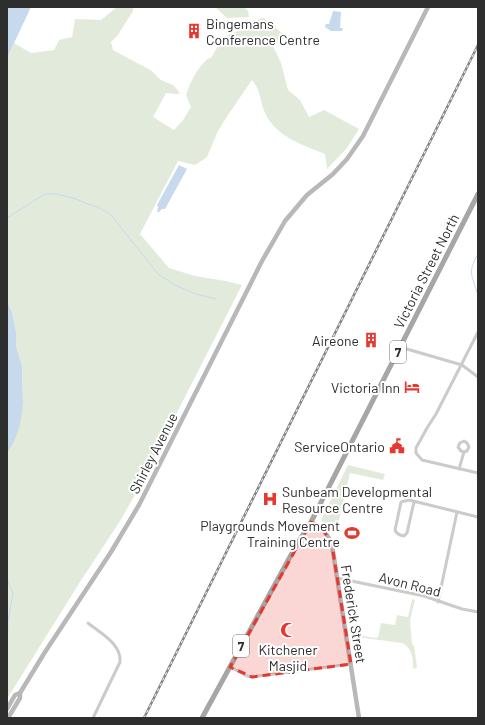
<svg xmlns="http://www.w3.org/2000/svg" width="485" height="725" viewBox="0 0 485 725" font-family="Barlow,sans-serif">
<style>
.green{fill:#e2ebdb}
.water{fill:#c7d9ec}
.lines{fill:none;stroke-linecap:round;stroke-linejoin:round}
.stream{stroke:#c7d9ec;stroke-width:1}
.minor{stroke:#cbcbcb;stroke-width:3}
.secondary{stroke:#b8b8b8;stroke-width:4.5}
.primary{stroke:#a6a6a6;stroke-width:5}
.rail-casing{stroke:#838383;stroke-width:2.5}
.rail{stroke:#fff;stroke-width:1;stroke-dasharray:3;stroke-linecap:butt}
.marked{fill:#e6382f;fill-opacity:0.2;stroke:#e6382f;stroke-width:3;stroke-dasharray:8 5;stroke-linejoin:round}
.labels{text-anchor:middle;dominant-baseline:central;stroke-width:4;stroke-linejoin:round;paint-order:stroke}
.shield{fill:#fff;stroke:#6d6d6d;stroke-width:1}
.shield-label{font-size:13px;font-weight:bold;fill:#2e2e2e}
.poi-label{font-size:14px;fill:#2e2e2e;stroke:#fff;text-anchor:end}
.street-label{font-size:14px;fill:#2e2e2e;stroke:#fff}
</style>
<rect width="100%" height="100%" fill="#fff"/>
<g class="green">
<path d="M117,7h16v4l-15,24 -7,7 2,8 39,21 9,9 12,5 7,8 -3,1 -11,-1 -13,24 21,13 9,-10 8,-13 -5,-12c4,-13 11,-26 21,-36l4,-1c5,-8 10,-20 19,-24 5,-2 11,-3 15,-6 7,-4 11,-9 19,-10l23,19 -7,4 -9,1 10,21 7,27 12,10 9,17 15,-7 35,19 -12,19 -20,21 -2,-15c-22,-9 -48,-17 -59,-39 -6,-12 -5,-25 -14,-35l-24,35 -10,16 -11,26 -12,8 -17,-4 -38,73 29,34 26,8 31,5 16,4 -107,210 -15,26 -40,61 -73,117v-245l7,-12 9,-38 -1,-38 -6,-20v-14l-4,-20 -4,-9 -1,-6v-239l7,-15 17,10 23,-3 5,-10 13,-3 3,-18 26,1z"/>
<path d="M215,7h29l4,4 1,6 -22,1z"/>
<path d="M348,465l37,9 -2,6 -33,-7 -14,59h-3l-4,-5 -8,-7z"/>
<path d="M412,599l3,1 -5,20 2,24 2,2 3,21 -2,2 -2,-1c0,-11 -1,-20 -11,-25l-45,-6 2,-2 16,3 3,-1 3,-14 14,2 2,-10 11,2z"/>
</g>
<g class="water">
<path d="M7,7h24l-24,51z"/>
<path d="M333,11l8,1 -1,16h3l-1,3h-11l-6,-4 1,-3h3z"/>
<path d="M179,165l8,4 -22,40h-3l-3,3h-2l1,-5 -1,-2z"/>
<path d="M7,297l1,6 4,9 4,20v14l6,20 1,38 -3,21 -6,17 -7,12z"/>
</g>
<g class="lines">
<g class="stream">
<path d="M7,218l38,-24h12l19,5 12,5 10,3 13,8 47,59 17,11 18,8 23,6"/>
<path d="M478,254c-11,18 -6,22 0,41"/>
<path d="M7,579l6,14 -5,28"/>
<path d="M7,644l1,-21"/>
</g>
<g class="minor">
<path d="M478,332l-42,82 -9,14 -11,20v5l6,7 56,13"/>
<path d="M400,347l62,18 16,12"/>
<path d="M459,469l5,-17 3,-1 2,-4 -2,-4 -3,-2 -4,2 -2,4 3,4 3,1"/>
<path d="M414,502l-7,31 -3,3c-5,-1 -7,-2 -9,-6l6,-28 8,-2 69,17"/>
<path d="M337,578l87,18 38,13 16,3"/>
<path d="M438,602l19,-90"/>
<path d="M88,623c12,10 34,21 32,39l-27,56"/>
<path d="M230,667l17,9 5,1 99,-13"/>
</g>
<g class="secondary">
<path d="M311,522c10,6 17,11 21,23l27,173"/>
<path d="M7,709l8,-14 5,-2"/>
<path d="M8,718l12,-20v-5l25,-41 66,-100 28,-47 123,-244 23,-40 22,-26 26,-21 14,-15 16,-23 65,-129"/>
</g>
<path class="primary" d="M202,718l95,-174 14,-22 167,-328"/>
<g class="rail-casing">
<path id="rail" d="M144,718l334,-673"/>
</g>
<use href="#rail" class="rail"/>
</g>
<path class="marked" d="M311,522l12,7 9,16 19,119 -99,13 -22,-10z"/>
<defs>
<g id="building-bare" transform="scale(1.2)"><path d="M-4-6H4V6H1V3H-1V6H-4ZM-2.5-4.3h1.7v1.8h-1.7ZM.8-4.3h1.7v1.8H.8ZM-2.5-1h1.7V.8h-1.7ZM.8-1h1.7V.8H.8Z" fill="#e6382f" stroke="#fff" stroke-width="2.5" paint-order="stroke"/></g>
<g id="hotel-bare" transform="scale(1.2)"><path d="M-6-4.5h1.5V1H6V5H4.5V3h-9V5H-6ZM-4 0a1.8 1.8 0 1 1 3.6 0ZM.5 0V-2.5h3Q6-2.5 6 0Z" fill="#e6382f" stroke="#fff" stroke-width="2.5" paint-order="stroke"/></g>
<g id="civic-bare" transform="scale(1.2)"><path d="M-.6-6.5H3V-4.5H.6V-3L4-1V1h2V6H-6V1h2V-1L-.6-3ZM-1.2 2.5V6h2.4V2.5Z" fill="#e6382f" stroke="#fff" stroke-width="2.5" paint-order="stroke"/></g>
<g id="hospital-bare" transform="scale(1.2)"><path d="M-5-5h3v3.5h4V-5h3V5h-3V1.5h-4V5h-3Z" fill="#e6382f" stroke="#fff" stroke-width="2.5" paint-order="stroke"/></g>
<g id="stadium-bare" transform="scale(1.2)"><path d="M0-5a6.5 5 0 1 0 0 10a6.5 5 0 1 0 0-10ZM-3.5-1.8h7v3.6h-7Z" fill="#e6382f" stroke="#fff" stroke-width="2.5" paint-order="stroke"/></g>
<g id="mosque-bare" transform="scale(1.2)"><path d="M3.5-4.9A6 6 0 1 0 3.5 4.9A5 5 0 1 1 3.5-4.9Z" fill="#e6382f" stroke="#fff" stroke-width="2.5" paint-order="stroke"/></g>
</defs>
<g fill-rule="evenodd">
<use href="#building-bare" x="194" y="31"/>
<use href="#building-bare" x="371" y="340"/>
<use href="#hotel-bare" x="412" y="387"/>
<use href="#civic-bare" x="397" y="446"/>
<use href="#hospital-bare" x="270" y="499"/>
<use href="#stadium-bare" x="352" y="533"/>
<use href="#mosque-bare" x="288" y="630"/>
</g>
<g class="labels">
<g class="shield">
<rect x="390" y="341" width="16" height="22" rx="3"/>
<rect x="233" y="635" width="16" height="22" rx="3"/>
</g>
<g class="shield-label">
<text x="398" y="352">7</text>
<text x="241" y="646">7</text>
</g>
<g class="poi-label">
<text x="206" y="23" text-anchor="start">Bingemans<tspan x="206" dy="16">Conference Centre</tspan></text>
<text x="359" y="340">Aireone</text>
<text x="400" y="387">Victoria Inn</text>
<text x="385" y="446">ServiceOntario</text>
<text x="282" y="491" text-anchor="start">Sunbeam Developmental<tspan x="282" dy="16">Resource Centre</tspan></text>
<text x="340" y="525">Playgrounds Movement<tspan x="340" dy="16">Training Centre</tspan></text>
<text x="288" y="649" text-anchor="middle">Kitchener<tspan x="288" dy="16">Masjid</tspan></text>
</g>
<g class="street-label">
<text transform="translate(426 271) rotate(-63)">Victoria Street North</text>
<text transform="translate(153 453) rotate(-63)">Shirley Avenue</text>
<text transform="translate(410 584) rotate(14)">Avon Road</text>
<text transform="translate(354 614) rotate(81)">Frederick Street</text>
</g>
</g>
<rect width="485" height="725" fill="none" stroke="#2e2e2e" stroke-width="16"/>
</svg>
